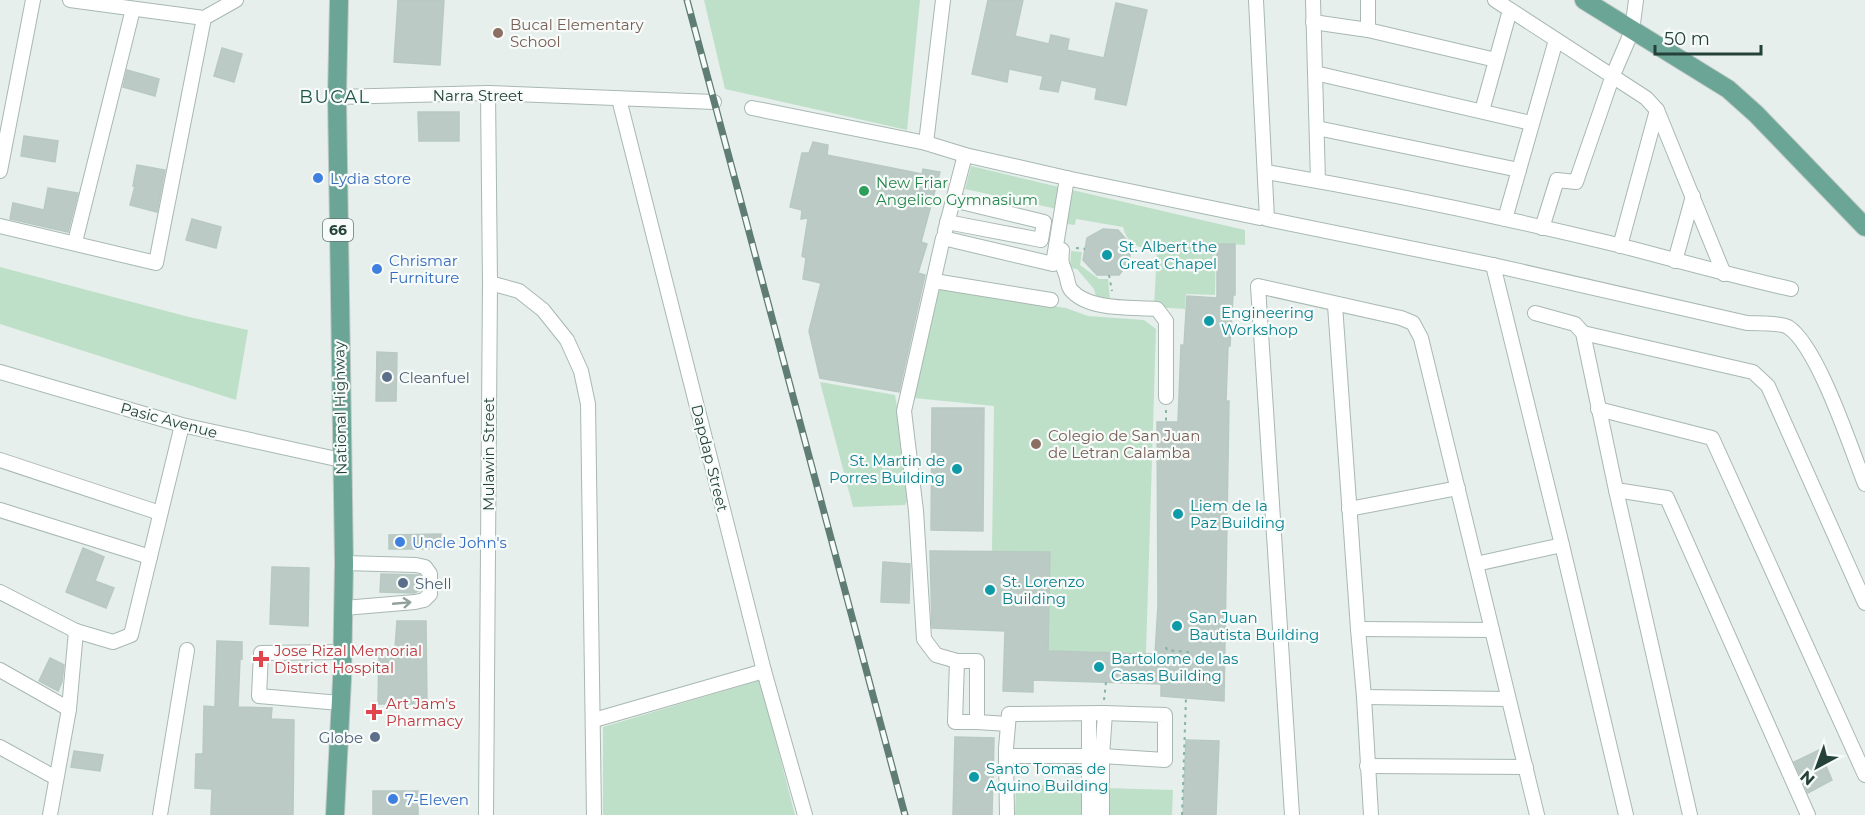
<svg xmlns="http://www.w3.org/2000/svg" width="1865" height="815" viewBox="0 0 1865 815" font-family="Montserrat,sans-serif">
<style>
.green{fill:#bfe0c8}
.building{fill:#bbcac4;stroke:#b8c9c2;stroke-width:1.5}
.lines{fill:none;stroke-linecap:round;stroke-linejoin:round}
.minor-casing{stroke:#a8b8b2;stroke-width:16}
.major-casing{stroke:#c2cac8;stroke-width:20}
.path{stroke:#86b3a5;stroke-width:2;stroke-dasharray:3 4.5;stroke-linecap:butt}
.minor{stroke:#fff;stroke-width:14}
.major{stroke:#6aa596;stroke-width:18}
.rail-casing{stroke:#5f7d75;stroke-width:7}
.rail{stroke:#f7fbf9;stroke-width:4.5;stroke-dasharray:14;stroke-linecap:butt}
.oneway{stroke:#92a09c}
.education-dot{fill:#8d6e63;stroke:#f7fbf9;stroke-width:2}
.shop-dot{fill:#3f7fe0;stroke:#f7fbf9;stroke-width:2}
.leisure-dot{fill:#2e9e5b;stroke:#f7fbf9;stroke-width:2}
.culture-dot{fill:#0f9aa8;stroke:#f7fbf9;stroke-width:2}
.service-dot{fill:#5c6f8a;stroke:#f7fbf9;stroke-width:2}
.health-dot{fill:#e0444e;stroke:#f7fbf9;stroke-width:2}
.labels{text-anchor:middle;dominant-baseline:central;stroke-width:4.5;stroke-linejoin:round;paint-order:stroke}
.shield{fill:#f7fbf9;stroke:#637a73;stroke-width:1.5}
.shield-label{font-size:14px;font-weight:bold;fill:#24423a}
.education-label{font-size:15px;fill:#785e54;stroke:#f7fbf9;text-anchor:start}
.street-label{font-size:15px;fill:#24423a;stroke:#f7fbf9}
.shop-label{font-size:15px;fill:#366cbe;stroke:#f7fbf9;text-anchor:start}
.leisure-label{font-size:15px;fill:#27864d;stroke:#f7fbf9;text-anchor:start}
.culture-label{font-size:15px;fill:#0d838f;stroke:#f7fbf9;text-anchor:start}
.service-label{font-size:15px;fill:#4e5e75;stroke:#f7fbf9;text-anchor:start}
.health-label{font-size:15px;fill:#be3a42;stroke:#f7fbf9;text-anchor:start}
.quarter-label{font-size:18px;letter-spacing:1.5px;fill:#1f5548;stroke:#f7fbf9}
</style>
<rect width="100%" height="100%" fill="#e6efeb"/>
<g class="green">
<path d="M704,0h216l-13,130 -182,-41z"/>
<path d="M971,166l96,23 -10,20 -92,-20z"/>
<path d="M1072,190l173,40v15l-29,-2 -1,52 -29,-1 -1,15 -31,-2 3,-56c-17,-2 -30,-7 -34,-24l-47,-8 -1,6 -8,-1z"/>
<path d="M1071,251l11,1 -2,13 19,14h9l2,21h-13l-3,-11 -17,-20 -7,-1z"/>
<path d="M0,267l189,50 59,13 -12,70 -236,-76z"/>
<path d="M936,288l130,20 22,8 56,4 12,9 -10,324 -98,-2 -56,-99 2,-146 -80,-8z"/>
<path d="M820,382l75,13 17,97 -7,13 -52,2z"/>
<path d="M760,680l35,135h-192v-88z"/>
<path d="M1016,784l68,3 -1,28h-68z"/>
<path d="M1106,788l67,2 -1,25h-66z"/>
</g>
<g class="building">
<path d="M398,0h46l-4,65 -46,-3z"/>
<path d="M988,0h35l-8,36 34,8 2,-9 18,4 -2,11 37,8 12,-55 31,7 -21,95 -31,-6 2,-11 -36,-8 -3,12 -18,-3 3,-13 -34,-7 -2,13 -35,-8z"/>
<path d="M222,48l20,6 -8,28 -20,-6z"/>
<path d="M127,70l32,9 -4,17 -32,-9z"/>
<path d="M418,112h41v29h-40z"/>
<path d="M24,136l34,5 -3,21 -34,-6z"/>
<path d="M813,142l15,3 -1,10 95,19 1,-5 17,3 -19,70 6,2 -9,29 7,2 -26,117 -79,-14 -11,-47 12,-48 -18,-4 3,-21 -4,-2 6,-38 -7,1 1,-9 -12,-3 12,-54h7z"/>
<path d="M137,165l28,5 -8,42 -27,-7 5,-19h-2z"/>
<path d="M48,188l30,5 -10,39 -58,-13 3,-16 31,7z"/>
<path d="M192,219l29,8 -5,21 -30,-8z"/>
<path d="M1103,229l15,1 12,14v17l-11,14h-22l-14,-15 4,-22z"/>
<path d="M1217,244h18v51h-2l-3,51h-2l-2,55h3l-5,300 -63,-5v-12l-128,-4v12l-30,-1 2,-60 -73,-3 -2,-77 120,1 -2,99 107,3 3,-49 -1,-183h21l3,-77h3l3,-49 30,2z"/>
<path d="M377,352l20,1 -1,48h-20z"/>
<path d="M932,408h52l-1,123 -52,-1z"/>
<path d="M441,534v15h-52v-14z"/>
<path d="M83,548l21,9 -9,24 19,7 -8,20 -40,-16z"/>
<path d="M883,562l27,2 -1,39 -28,-1z"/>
<path d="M272,567l37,1 -1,58 -38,-2z"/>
<path d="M381,574l39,1 1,15 -7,3 -34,-1z"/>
<path d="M397,621h29l1,83h-49l1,-56h16z"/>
<path d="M217,641l25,1v17h-2l-2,48 34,1 -1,11 23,1 -1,95h-82l1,-26 -17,-1 1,-34h7l1,-48 11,1z"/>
<path d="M50,658l14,7 -2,17 -4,9 -19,-10z"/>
<path d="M955,737l39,1 -2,77h-39z"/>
<path d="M1186,740l33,1 -3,74h-33z"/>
<path d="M1819,750l13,30 -24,13 -14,-31z"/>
<path d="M74,751l29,4 -3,16 -29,-4z"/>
<rect x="373" y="791" width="45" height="24"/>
</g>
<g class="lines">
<g class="minor-casing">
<g id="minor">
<path d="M70,0l134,18 32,-18"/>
<path d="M1256,0l11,219 226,46 254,58c10,0 34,0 41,4 30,19 63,122 77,157"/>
<path d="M1313,0l5,181"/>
<path d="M1368,0v30"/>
<path d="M1495,0l151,98 11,12 67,164"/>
<path d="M1313,22l55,8 128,30"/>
<path d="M1315,73l216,50"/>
<path d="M337,97l151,-4 226,9"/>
<path d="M619,99l145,572 41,144"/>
<path d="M752,108l174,35 39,12 106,24 189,39"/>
<path d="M1482,111l28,-101"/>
<path d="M1317,128l202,42"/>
<path d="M926,143l17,-143"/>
<path d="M0,171l33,-171"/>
<path d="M1266,172c118,20 236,45 352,73 58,15 115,31 173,44"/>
<path d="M1505,219l51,-179"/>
<path d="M947,222l94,18 3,-18 -91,-22"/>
<path d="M0,226l156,37 48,-245"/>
<path d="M1542,228l15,-48 19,2 37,-107 19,-44 4,-31"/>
<path d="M945,231l20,-76"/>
<path d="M75,242l58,-233"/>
<path d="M1620,246l37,-136"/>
<path d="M1062,250c-1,13 -1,11 3,22 3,6 2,13 6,18 18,21 61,17 86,19l9,12v76"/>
<path d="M1675,261l18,-65"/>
<path d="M1493,265l69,280 64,270"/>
<path d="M934,281l117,19"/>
<path d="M490,283l29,8 24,19 24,30 14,31 7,33 6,411"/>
<path d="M1335,305l23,324 6,68 7,118"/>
<path d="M1535,313l40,11 8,9 33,157 74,325"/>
<path d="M1583,333l170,39 15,14 97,217"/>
<path d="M0,372l182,53 159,35"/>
<path d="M1598,409l114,29 153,337"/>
<path d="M0,460l160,53"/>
<path d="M1616,490l51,8 141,317"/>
<path d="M1349,509l109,-21"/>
<path d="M0,510l150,47"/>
<path d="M1476,564l86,-19"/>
<path d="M0,592l76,39 37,11 18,-7 51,-210"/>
<path d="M344,608l71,-6 9,-2 6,-6v-20l-5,-7 -9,-2 -72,-2"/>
<path d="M1358,629l134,1"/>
<path d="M957,661l-2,61h22"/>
<path d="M0,670l69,39"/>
<path d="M1364,697l144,2"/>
<path d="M340,703l-81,-7 2,-43 81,-1"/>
<path d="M594,720l170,-49"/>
<path d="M1008,724l-31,-2v-61h-20l-21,-6 -12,-16 -8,-128 -12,-100 39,-173 110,26 14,-86"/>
<path d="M0,747l56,31"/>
<path d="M1006,756h96l63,4v-45l-62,-2 -94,1 -3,34v8l1,59"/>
<path d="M1367,766l159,1"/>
<path d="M50,815l19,-106 7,-78"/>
<path d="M160,815l27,-165"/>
<path d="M486,815l4,-532 -2,-190"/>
<path d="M1089,815v-101"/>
<path d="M1102,815v-59l3,-43"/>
<path d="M1292,815l-34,-529 143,32 12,5 8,15 116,477"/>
</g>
</g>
<g class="major-casing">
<g id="major">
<path d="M1584,0l144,89 28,25 109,113"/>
<path d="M335,815l7,-135 2,-117 -7,-466 2,-97"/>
</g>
</g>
<g class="path">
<path d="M1076,248l9,1"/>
<path d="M1109,275l3,16"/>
<path d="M1166,410v12"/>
<path d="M1166,647l1,3 21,2v2"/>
<path d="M1104,700l2,-18"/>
<path d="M1182,815l4,-118"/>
</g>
<use href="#minor" class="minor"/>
<use href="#major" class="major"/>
<g class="rail-casing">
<path id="rail" d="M687,0l218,815"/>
</g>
<use href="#rail" class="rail"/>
</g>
<defs><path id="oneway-shaft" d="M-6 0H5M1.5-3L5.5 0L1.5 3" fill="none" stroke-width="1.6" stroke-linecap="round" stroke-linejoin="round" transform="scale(1.5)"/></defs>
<use class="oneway" href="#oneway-shaft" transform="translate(402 603) rotate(-5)"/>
<g class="education-dot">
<circle cx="498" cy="33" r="6"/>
<circle cx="1036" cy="444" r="6"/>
</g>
<g class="shop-dot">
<circle cx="318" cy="178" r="6"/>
<circle cx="377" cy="269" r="6"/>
<circle cx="400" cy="542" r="6"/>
<circle cx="393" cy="799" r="6"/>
</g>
<circle class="leisure-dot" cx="864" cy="191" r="6"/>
<g class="culture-dot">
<circle cx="1107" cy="255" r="6"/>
<circle cx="1209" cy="321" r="6"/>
<circle cx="957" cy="469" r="6"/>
<circle cx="1178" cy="514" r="6"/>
<circle cx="990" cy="590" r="6"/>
<circle cx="1177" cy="626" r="6"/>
<circle cx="1099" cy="667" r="6"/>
<circle cx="974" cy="777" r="6"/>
</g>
<g class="service-dot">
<circle cx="387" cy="377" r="6"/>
<circle cx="403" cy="583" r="6"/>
<circle cx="375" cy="737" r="6"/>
</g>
<g class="health-dot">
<path d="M258 650h6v6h6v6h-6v6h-6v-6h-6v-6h6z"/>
<path d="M371 703h6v6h6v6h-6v6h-6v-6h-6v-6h6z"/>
</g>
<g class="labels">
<rect class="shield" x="323" y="219" width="30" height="22" rx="4.5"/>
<g class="shield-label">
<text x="338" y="230">66</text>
</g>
<g class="education-label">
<text x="510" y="24">Bucal Elementary<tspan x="510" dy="17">School</tspan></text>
<text x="1048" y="435">Colegio de San Juan<tspan x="1048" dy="17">de Letran Calamba</tspan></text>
</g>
<g class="street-label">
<text x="478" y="95">Narra Street</text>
<text transform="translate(340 408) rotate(-91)">National Highway</text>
<text transform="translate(169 420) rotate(15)">Pasic Avenue</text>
<text transform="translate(488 454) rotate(-90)">Mulawin Street</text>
<text transform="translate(710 458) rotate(76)">Dapdap Street</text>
</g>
<g class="shop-label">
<text x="330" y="178">Lydia store</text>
<text x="389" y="260">Chrismar<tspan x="389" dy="17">Furniture</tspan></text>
<text x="412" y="542">Uncle John's</text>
<text x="405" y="799">7-Eleven</text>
</g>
<g class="leisure-label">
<text x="876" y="182">New Friar<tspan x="876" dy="17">Angelico Gymnasium</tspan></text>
</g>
<g class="culture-label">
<text x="1119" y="246">St. Albert the<tspan x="1119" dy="17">Great Chapel</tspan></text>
<text x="1221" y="312">Engineering<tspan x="1221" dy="17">Workshop</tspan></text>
<text x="945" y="460" text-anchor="end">St. Martin de<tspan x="945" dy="17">Porres Building</tspan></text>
<text x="1190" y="505">Liem de la<tspan x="1190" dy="17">Paz Building</tspan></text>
<text x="1002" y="581">St. Lorenzo<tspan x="1002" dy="17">Building</tspan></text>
<text x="1189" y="617">San Juan<tspan x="1189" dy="17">Bautista Building</tspan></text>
<text x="1111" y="658">Bartolome de las<tspan x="1111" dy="17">Casas Building</tspan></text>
<text x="986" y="768">Santo Tomas de<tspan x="986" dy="17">Aquino Building</tspan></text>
</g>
<g class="service-label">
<text x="399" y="377">Cleanfuel</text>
<text x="415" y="583">Shell</text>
<text x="363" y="737" text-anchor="end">Globe</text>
</g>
<g class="health-label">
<text x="274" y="650">Jose Rizal Memorial<tspan x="274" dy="17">District Hospital</tspan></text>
<text x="386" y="703">Art Jam's<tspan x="386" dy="17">Pharmacy</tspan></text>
</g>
<g class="quarter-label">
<text x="335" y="97">BUCAL</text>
</g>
</g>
<g transform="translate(1817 767) rotate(221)" stroke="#f7fbf9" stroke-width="4.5" paint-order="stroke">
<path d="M0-4.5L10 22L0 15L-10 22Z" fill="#24423a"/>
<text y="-9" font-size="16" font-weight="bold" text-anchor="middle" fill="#24423a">N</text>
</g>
<path d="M1655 45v9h106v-9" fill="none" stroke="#24423a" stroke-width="3"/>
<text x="1664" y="45" font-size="18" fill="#24423a" stroke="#f7fbf9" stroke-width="4.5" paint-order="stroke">50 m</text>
</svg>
